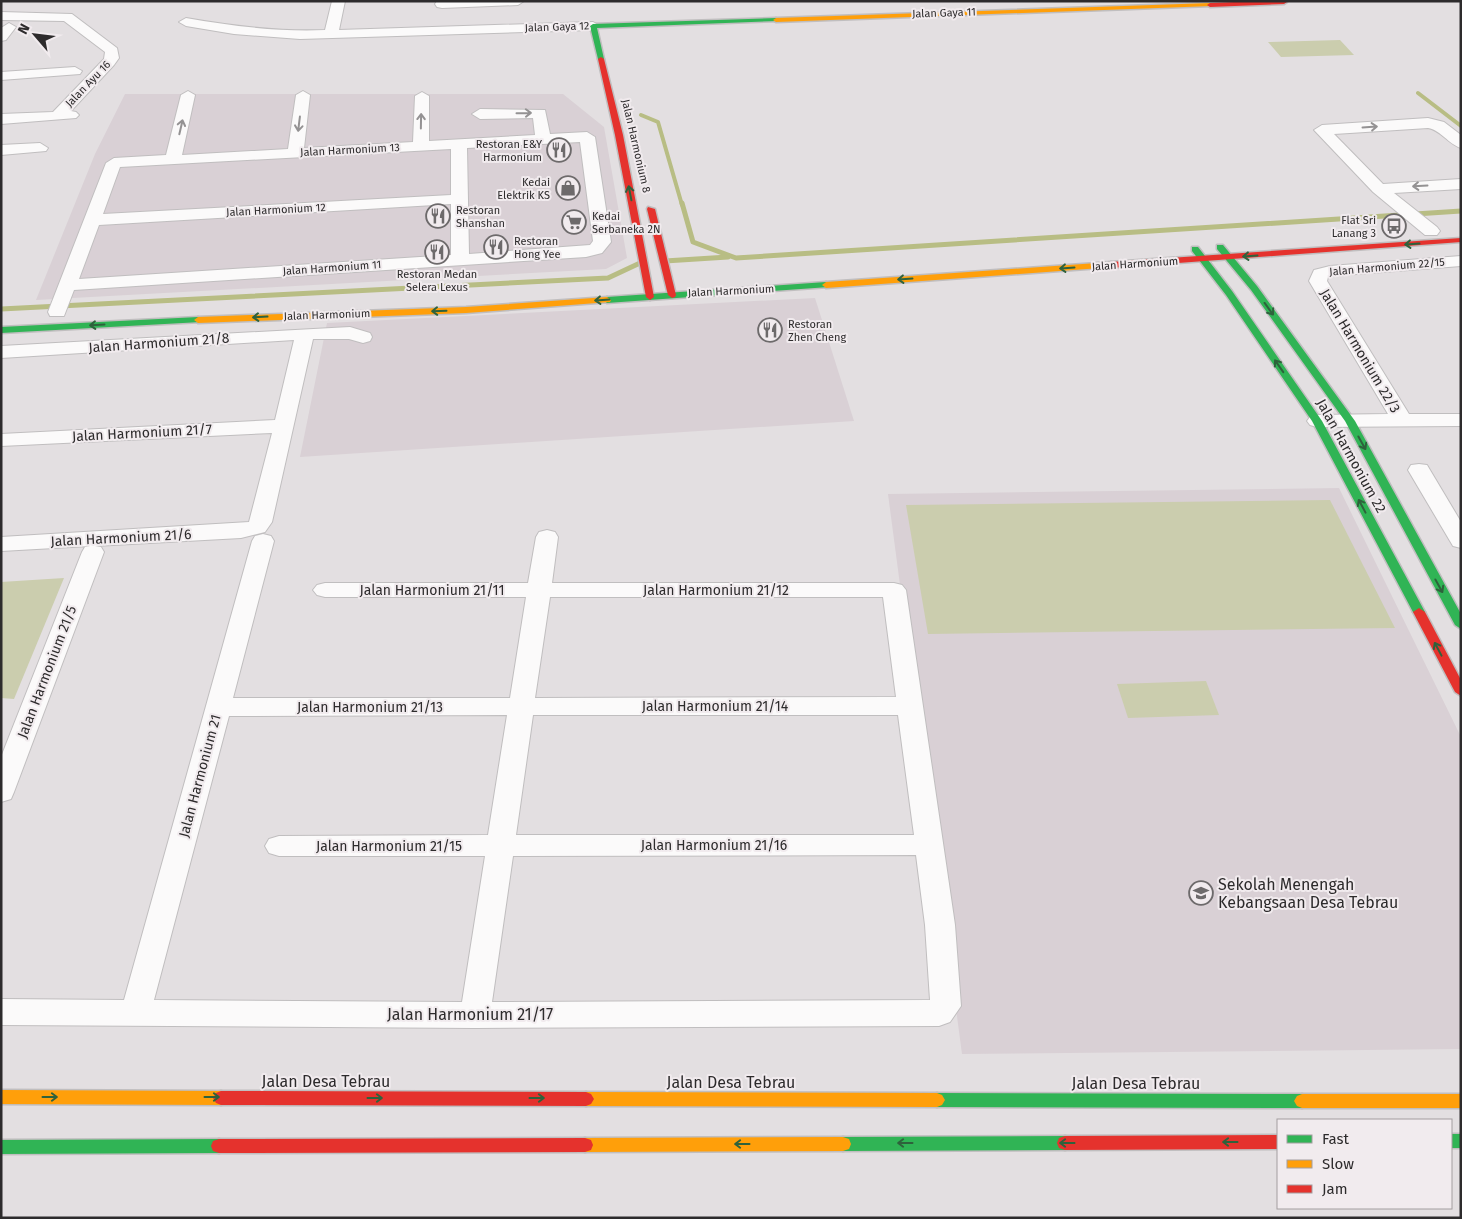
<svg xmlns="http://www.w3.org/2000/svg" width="1462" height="1219" viewBox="0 0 1462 1219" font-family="'Fira Sans',sans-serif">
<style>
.built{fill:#d9d0d5}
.green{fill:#cbcdae}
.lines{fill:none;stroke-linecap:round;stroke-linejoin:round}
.stream-far1{stroke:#b8bd84;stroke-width:4}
.stream{stroke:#b8bd84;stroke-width:5}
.street-casing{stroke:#c0bebf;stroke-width:2}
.fast-casing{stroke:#c0bebf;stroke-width:3}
.slow-casing{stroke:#c0bebf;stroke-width:3}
.jam-casing{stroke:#c0bebf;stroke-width:3}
.street{fill:#fbfafa;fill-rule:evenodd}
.fast{fill:#30b455;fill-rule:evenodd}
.slow{fill:#ff9f0a;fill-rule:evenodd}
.jam{fill:#e5322d;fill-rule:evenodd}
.oneway{stroke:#949293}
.oneway2{stroke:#2e623c}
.labels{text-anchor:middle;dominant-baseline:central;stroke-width:4;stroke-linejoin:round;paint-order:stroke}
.far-street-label{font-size:11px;fill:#2d2b2c;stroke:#f1ebee}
.far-poi-label{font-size:11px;fill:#2d2b2c;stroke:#f1ebee;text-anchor:start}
.street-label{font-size:14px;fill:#2d2b2c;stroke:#f1ebee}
.near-poi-label{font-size:16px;fill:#2d2b2c;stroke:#f1ebee;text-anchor:start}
.near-street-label{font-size:16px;fill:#2d2b2c;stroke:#f1ebee}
</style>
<rect width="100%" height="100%" fill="#e3dfe1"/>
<g class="built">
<path d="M125,94h438l41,33 23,131 -21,11 -570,31 59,-146z"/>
<path d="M815,298l39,123 -554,36 27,-134z"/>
<path d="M1339,488l122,249v312l-499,5 -74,-560z"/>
</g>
<g class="green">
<path d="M1340,40l14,15 -73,2 -13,-15z"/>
<path d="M1330,500l65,128 -467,6 -22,-129z"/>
<path d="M64,578l-50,121 -13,-1v-116z"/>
<path d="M1206,681l13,34 -91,3 -11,-34z"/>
</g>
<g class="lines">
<g class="stream-far1">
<path d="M1418,93l43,33"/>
<path d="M641,115l17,7 24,83"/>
</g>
<g class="stream">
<path d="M682,203l11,39 43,16 725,-47"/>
<path d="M665,261l63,-4"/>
<path d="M1,309l607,-31 32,-15"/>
</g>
<g class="street-casing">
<g id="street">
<path d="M332,1h13l-6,29 254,-8 7,4 -7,4 -293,9 -66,-5 -48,-8 -7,-4 7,-4c46,8 92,14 139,12z"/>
<path d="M437,1h87l-6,4 -76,3 -5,-1 -2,-3z"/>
<path d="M1,12l71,2 45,34 2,10 -5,7 -43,46 5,1 3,3 -3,3 -75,6v-10l52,-2 51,-53 1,-7 -41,-31 -63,-1z"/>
<path d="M9,23l7,4 -10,13 -5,1v-13z"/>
<path d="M75,67l7,4 -2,3 -79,6v-8z"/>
<path d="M188,91l7,4 -13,60 106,-6 8,-54 7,-4 7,4 -6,53 109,-6 2,-46 7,-4 7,4v45l106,-6 -2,-17 -53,1 -8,-5 8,-5 65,1 5,24 37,-2 8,5 16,105 -9,11 -16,4 -512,33 -10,26h-14l-2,-4 58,-149 8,-5 52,-3 15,-60zM580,142l13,99 -3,4 -121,9 -2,-106zM451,149v46l-348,19 17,-47zM451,204v51l-372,24 20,-54z"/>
<path d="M1428,118l16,4 17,13v13c-13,-4 -20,-18 -33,-20l-94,6 49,50 78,-5v10l-67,4 43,34 3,4 -3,4h-12l-52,-43 -59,-62 8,-5z"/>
<path d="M40,143l8,5 -2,3 -45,4v-10z"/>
<path d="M1461,256v10l-130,10 -3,1 -1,4 82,133h52v12l-144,1 -7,-2 -3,-4 3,-4 7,-2 71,-1 -79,-133 5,-11 16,-4z"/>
<path d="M350,327l20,6 2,4 -2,4 -7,2 -14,-4h-36l-41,183 -7,10 -24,6 -146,8 6,1 3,5 -90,240 -3,7 -10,3v-45l81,-205 3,-5 5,-1 -89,5v-14l248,-15 23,-89 -271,13v-12l274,-14 19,-80 -293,18v-12z"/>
<path d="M1419,464l8,1 34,57v26l-8,-2 -3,-5 -42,-71 3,-5z"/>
<path d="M547,530l8,2 3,5 -6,46h342l8,2 4,5 49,335 6,81 -11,16 -11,4 -464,2 -474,-3v-26l123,1 128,-459 3,-5 8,-2 8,2 3,5 -41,157h277l16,-101h-201l-8,-2 -4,-5 4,-5 8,-2h203l8,-46 3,-5zM550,597h333l13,100 -361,1zM507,715l-19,120 -209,1 -10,3 -4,7 4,7 10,3h206l-23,146 -308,-2 75,-284zM533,715h365l16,120h-398zM916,855l9,70 5,75 -438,2 21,-146z"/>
</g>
</g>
<g class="fast-casing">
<g id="fast">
<path d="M776,18l2,1v2l-181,7 7,31 -3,2 -3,-2 -8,-33 3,-2z"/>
<path d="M1217,245h6l34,41 98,135 106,193v15l-6,-4 -110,-204 -94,-131 -34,-41z"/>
<path d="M1192,247h6l34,44 90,130 103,191 -2,3 -4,1 -6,-4 -101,-191 -86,-126 -34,-44z"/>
<path d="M826,282l4,3 -1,2 -222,16 -4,-3 4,-3z"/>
<path d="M198,317l4,3 -1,2 -200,11v-6z"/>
<path d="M937,1093l365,1 5,2 3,5 -3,5 -5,2 -365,-1 -5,-2 -3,-5 3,-5z"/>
<rect x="1451" y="1134" width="10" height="14"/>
<path d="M1065,1136l6,2 2,5 -2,5 -6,2 -222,1 -6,-2 -2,-5 2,-5 6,-2z"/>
<path d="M219,1139l6,2 2,5 -2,5 -6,2 -218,1v-14z"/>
</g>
</g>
<g class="slow-casing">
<g id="slow">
<path d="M1210,3l3,2 -1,1 -436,16 -3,-2 3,-2z"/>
<path d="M1111,262l4,3 -1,2 -288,21 -4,-3 4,-3z"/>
<path d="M607,297l4,3 -1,2 -144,11 -268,10 -4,-3 4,-3 268,-10z"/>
<path d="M1,1090l220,1 5,2 3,5 -3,5 -5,2 -220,-1z"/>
<path d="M586,1092l351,1 5,2 3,5 -3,5 -5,2 -351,-1 -5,-2 -3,-5 3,-5z"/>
<path d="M1302,1094h159v14h-159l-5,-2 -3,-5 3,-5z"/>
<path d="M843,1137l6,2 2,5 -2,5 -6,2 -258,1 -6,-2 -2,-5 2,-5 6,-2z"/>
</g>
</g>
<g class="jam-casing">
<g id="jam">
<path d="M1257,1l30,1 -3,2 -74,3 -3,-2 3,-2z"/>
<path d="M601,57l3,2 19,76 31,162 -4,3 -4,-3 -31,-162 -17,-76z"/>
<path d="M648,207l7,2 21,86 -1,2 -3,1 -4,-3 -21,-86z"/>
<path d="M1461,238v4l-350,26 -4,-3 4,-3z"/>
<path d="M1419,608l6,4 36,68v16l-6,-4 -42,-80z"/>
<path d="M221,1091l365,1 5,2 3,5 -3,5 -5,2 -365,-1 -5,-2 -3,-5 3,-5z"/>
<path d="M1278,1135v14l-213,1 -6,-2 -2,-5 2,-5 6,-2z"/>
<path d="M585,1138l6,2 2,5 -2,5 -6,2 -366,1 -6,-2 -2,-5 2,-5 6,-2z"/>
</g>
</g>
<use href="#street" class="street"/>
<use href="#fast" class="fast"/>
<use href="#slow" class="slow"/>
<use href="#jam" class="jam"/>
</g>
<defs><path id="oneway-shaft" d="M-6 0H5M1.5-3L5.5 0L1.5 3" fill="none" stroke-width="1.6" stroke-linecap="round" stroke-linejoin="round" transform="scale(1.25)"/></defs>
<g class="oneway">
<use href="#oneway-shaft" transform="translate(524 113) rotate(-1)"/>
<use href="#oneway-shaft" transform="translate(421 121) rotate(-89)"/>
<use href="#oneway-shaft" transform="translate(299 124) rotate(97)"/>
<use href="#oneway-shaft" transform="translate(181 127) rotate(-77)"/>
<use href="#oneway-shaft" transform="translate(1370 127) rotate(-4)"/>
<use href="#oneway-shaft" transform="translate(1420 186) rotate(177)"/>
</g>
<g class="oneway2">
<use href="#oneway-shaft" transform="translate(630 193) rotate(-101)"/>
<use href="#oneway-shaft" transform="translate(1412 244) rotate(176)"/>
<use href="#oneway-shaft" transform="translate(1250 256) rotate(176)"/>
<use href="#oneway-shaft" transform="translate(1067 268) rotate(176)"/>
<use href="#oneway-shaft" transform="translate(905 279) rotate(176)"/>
<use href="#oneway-shaft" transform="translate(602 300) rotate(176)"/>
<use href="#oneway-shaft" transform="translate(1269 309) rotate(54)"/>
<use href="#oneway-shaft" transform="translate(439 311) rotate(178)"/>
<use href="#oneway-shaft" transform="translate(260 317) rotate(177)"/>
<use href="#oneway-shaft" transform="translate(97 325) rotate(177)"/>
<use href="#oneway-shaft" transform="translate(1279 366) rotate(-125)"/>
<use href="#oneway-shaft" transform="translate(1362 443) rotate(61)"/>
<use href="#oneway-shaft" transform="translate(1362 506) rotate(-118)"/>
<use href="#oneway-shaft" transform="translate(1439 586) rotate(61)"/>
<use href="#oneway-shaft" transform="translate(1438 649) rotate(-118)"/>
<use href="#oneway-shaft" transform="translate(50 1097)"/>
<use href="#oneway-shaft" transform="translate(212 1097)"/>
<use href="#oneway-shaft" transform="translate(375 1098)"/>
<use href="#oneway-shaft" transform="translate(537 1098)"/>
<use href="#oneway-shaft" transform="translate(1230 1142) rotate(180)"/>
<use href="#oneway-shaft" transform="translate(905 1143) rotate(180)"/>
<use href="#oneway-shaft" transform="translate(1067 1143) rotate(180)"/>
<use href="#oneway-shaft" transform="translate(742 1144) rotate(180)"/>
</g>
<defs>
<g id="restaurant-ring" transform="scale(1.25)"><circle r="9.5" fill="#f1ebee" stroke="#6d6a6b" stroke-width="1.5"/><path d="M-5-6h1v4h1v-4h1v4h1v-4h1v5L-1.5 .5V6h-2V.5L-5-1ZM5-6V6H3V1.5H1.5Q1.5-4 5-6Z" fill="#6d6a6b"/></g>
<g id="shop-ring" transform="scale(1.25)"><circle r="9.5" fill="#f1ebee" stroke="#6d6a6b" stroke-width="1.5"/><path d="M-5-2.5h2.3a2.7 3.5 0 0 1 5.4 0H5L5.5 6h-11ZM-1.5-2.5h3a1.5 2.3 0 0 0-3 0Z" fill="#6d6a6b"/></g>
<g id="supermarket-ring" transform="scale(1.25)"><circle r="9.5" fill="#f1ebee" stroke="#6d6a6b" stroke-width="1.5"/><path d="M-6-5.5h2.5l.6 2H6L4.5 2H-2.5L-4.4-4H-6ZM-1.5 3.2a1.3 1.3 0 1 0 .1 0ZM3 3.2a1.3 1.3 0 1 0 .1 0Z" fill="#6d6a6b"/></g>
<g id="bus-ring" transform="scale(1.25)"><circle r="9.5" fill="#f1ebee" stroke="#6d6a6b" stroke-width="1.5"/><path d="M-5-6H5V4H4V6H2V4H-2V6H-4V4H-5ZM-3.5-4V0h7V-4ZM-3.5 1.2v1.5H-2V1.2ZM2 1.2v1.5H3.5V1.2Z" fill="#6d6a6b"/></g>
<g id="school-ring" transform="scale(1.25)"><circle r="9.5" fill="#f1ebee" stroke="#6d6a6b" stroke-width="1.5"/><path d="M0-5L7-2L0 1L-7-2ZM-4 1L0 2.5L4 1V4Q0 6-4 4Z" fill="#6d6a6b"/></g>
</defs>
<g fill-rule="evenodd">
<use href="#restaurant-ring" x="559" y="150"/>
<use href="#shop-ring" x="568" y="188"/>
<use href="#restaurant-ring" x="438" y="216"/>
<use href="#supermarket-ring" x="574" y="222"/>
<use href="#bus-ring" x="1394" y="226"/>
<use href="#restaurant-ring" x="496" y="247"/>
<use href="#restaurant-ring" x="437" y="252"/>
<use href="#restaurant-ring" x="770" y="330"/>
<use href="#school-ring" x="1201" y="893"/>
</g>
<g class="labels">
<g class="far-street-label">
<text transform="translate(944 13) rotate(-2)">Jalan Gaya 11</text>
<text transform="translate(557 27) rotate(-2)">Jalan Gaya 12</text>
<text transform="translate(88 84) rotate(-46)">Jalan Ayu 16</text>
<text transform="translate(636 146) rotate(77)">Jalan Harmonium 8</text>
<text transform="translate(350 150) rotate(-3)">Jalan Harmonium 13</text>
<text transform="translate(276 210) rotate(-3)">Jalan Harmonium 12</text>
<text transform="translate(1135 264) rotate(-4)">Jalan Harmonium</text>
<text transform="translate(1387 267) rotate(-5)">Jalan Harmonium 22/15</text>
<text transform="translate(332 268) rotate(-4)">Jalan Harmonium 11</text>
<text transform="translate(731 291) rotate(-3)">Jalan Harmonium</text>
<text transform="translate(327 315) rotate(-2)">Jalan Harmonium</text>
</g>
<g class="far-poi-label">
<text x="542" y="144" text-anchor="end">Restoran E&amp;Y<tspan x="542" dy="13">Harmonium</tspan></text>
<text x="550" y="182" text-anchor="end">Kedai<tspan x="550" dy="13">Elektrik KS</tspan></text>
<text x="456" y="210">Restoran<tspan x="456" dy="13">Shanshan</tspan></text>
<text x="592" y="216">Kedai<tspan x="592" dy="13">Serbaneka 2N</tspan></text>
<text x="1376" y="220" text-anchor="end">Flat Sri<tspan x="1376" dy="13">Lanang 3</tspan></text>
<text x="514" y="241">Restoran<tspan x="514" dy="13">Hong Yee</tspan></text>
<text x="437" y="274" text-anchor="middle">Restoran Medan<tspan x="437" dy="13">Selera Lexus</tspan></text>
<text x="788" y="324">Restoran<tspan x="788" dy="13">Zhen Cheng</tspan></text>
</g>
<g class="street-label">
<text transform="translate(159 343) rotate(-4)">Jalan Harmonium 21/8</text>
<text transform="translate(1360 351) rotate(59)">Jalan Harmonium 22/3</text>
<text transform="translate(142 433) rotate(-3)">Jalan Harmonium 21/7</text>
<text transform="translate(1351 456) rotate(61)">Jalan Harmonium 22</text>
<text transform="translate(121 538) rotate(-3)">Jalan Harmonium 21/6</text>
<text x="432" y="590">Jalan Harmonium 21/11</text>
<text x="716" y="590">Jalan Harmonium 21/12</text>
<text transform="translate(47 672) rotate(-69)">Jalan Harmonium 21/5</text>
<text x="715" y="706">Jalan Harmonium 21/14</text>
<text x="370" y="707">Jalan Harmonium 21/13</text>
<text transform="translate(200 776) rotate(-75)">Jalan Harmonium 21</text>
<text x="714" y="845">Jalan Harmonium 21/16</text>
<text x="389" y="846">Jalan Harmonium 21/15</text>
</g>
<g class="near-poi-label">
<text x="1218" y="884">Sekolah Menengah<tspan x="1218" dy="18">Kebangsaan Desa Tebrau</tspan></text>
</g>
<g class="near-street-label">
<text x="470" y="1014">Jalan Harmonium 21/17</text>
<text x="326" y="1081">Jalan Desa Tebrau</text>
<text x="731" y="1082">Jalan Desa Tebrau</text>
<text x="1136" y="1083">Jalan Desa Tebrau</text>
</g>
</g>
<rect width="1462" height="1219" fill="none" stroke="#2d2b2c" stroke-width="5"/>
<rect x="1277" y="1119" width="175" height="90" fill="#f1ebee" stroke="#a39ea0"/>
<rect x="1287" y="1135" width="25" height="8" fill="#30b455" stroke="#a39ea0"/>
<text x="1322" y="1144" font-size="15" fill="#2d2b2c">Fast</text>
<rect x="1287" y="1160" width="25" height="8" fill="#ff9f0a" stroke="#a39ea0"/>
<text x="1322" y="1169" font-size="15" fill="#2d2b2c">Slow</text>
<rect x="1287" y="1185" width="25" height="8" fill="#e5322d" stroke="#a39ea0"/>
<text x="1322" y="1194" font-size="15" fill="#2d2b2c">Jam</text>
<g transform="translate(35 35) rotate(298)" stroke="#f1ebee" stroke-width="4" paint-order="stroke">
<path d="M0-4L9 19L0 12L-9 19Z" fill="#2d2b2c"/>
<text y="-8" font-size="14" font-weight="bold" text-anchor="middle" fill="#2d2b2c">N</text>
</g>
</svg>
